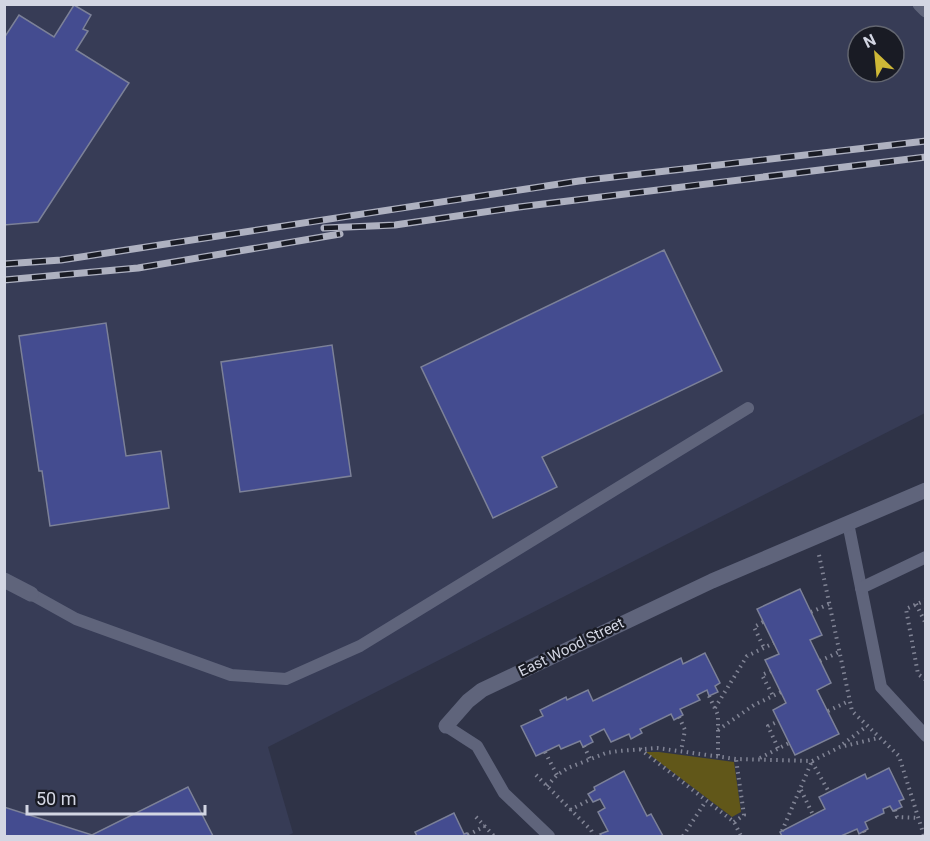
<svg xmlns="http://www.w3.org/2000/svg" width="930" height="841" viewBox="0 0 930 841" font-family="Roboto,sans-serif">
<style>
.built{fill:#373c56;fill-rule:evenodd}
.green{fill:#615719}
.building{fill:#444c90;stroke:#7c8198;stroke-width:1.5}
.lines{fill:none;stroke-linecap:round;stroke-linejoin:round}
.path{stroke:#818495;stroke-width:4;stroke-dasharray:1.5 4.5;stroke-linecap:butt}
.lane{stroke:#5f647b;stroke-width:12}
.street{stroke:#5f647b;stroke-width:15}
.secondary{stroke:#5f647b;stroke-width:15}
.rail-casing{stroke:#aeb1c0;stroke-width:7}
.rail{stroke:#191b24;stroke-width:4.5;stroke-dasharray:14;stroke-linecap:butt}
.labels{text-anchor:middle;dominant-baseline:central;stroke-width:4.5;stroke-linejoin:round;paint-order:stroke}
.street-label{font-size:15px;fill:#d3d6e3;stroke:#191b24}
</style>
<rect width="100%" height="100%" fill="#2f3347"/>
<path class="built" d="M5,5h920v408l-657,334 25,86 -6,3h-282zM858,36h36v36h-36z"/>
<path class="green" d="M646,752h13l75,10 7,50 -9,5z"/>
<g class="building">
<path d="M74,5l17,10 -8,14 5,2 -12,19 53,33 -91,139 -34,3v-187l15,-23 35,22z"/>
<path d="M664,250l58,121 -180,86 15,30 -64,31 -72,-151z"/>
<path d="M106,323l20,133 35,-5 8,57 -119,18 -8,-55h-3l-20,-135z"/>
<path d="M332,345l19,131 -111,16 -19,-130z"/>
<path d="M800,589l22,46 -12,5 21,43 -14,7 22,44 -44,21 -22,-45 13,-7 -21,-43 14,-6 -22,-45z"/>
<path d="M705,653l15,30 -5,3 3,6 -9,4 -2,-6 -10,5 3,5 -20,9 3,6 -9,5 -3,-6 -31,15 2,4 -11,6 -2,-5 -18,8 -7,-13 -14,7 3,6 -10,5 -3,-6 -19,8 -2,-4 -23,11 -15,-30 22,-10 -3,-6 26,-13 1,3 21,-10 5,11 88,-43 2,6z"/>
<path d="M889,768l15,31 -5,2 3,6 -9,4 -3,-5 -7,3 1,4 -19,9 3,7 -9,5 -2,-5 -16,7h-59l-2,-4 45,-23 -6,-12 46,-23 2,5z"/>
<path d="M624,771l23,45 4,-2 12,22h-61l-2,-2 8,-3 -10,-19 7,-4 -5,-9 -7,3 -5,-8 7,-4 -1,-3z"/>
<path d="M188,787l25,49h-209v-29l88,28z"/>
<path d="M454,813l10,21 3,-1 2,3h-52l-2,-4z"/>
</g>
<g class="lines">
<g class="path">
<path d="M819,555l33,156 47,45 25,80"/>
<path d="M926,600l-20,9 12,65 8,6"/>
<path d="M916,604l10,20"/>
<path d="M811,612l18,-8"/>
<path d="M763,622l-9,5 10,21"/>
<path d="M820,661l19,-9"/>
<path d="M771,671l-9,4 11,21"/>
<path d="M709,696l9,19v41"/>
<path d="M715,708l32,-52 27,-13"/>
<path d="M828,711l21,-10"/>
<path d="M679,717l6,13 -4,21"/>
<path d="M718,730l36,-25 27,-13"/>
<path d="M843,744l24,-18"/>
<path d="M584,746l6,13"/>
<path d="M778,748l-10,-22 11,-5"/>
<path d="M640,749l94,73 7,14"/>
<path d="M545,752l12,23"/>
<path d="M760,758l29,-15"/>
<path d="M812,762l17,30"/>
<path d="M536,775l55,55 3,6"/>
<path d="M547,786l10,-11 11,-7 38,-15 13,-2 38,-3 79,11 76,2 28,-14 38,-9"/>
<path d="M801,790l12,25"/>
<path d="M570,810l21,-11"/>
<path d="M895,810l2,7 22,1"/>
<path d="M476,817l18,19"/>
<path d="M734,822l10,-7 -8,-56"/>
<path d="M782,831l30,-70"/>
<path d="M864,831l2,5"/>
<path d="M468,835l17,-9"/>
<path d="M683,836l23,-35"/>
</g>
<g class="lane">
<path d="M848,523l33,164 45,49"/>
<path d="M861,588l65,-31"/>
<path d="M31,594l45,25 155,56 55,4 74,-33 388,-238"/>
<path d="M446,726l31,20 27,47 45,43"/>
</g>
<g class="street">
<path d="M4,580l27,14"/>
<path d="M446,726l22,-25 14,-11 230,-109 214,-91"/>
</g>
<path class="secondary" d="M920,4l6,6"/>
<g class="rail-casing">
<g id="rail">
<path d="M324,228l71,-3 124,-18 407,-50"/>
<path d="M4,264l57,-4 518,-79 347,-40"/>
<path d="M4,280l134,-12 202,-34"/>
</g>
</g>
<use href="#rail" class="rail"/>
</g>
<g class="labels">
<g class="street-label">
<text transform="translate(571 647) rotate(-26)">East Wood Street</text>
</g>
</g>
<rect width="930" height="841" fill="none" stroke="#d3d6e3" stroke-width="12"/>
<g transform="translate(876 54) rotate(334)"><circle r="28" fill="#191b24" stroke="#636670" stroke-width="1.5"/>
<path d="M0-4.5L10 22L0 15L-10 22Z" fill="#ceb837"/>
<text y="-9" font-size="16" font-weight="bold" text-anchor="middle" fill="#d3d6e3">N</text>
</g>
<path d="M27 805v9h178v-9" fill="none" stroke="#d3d6e3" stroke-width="3"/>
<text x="36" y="805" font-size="18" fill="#d3d6e3" stroke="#191b24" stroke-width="4.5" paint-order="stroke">50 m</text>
</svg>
